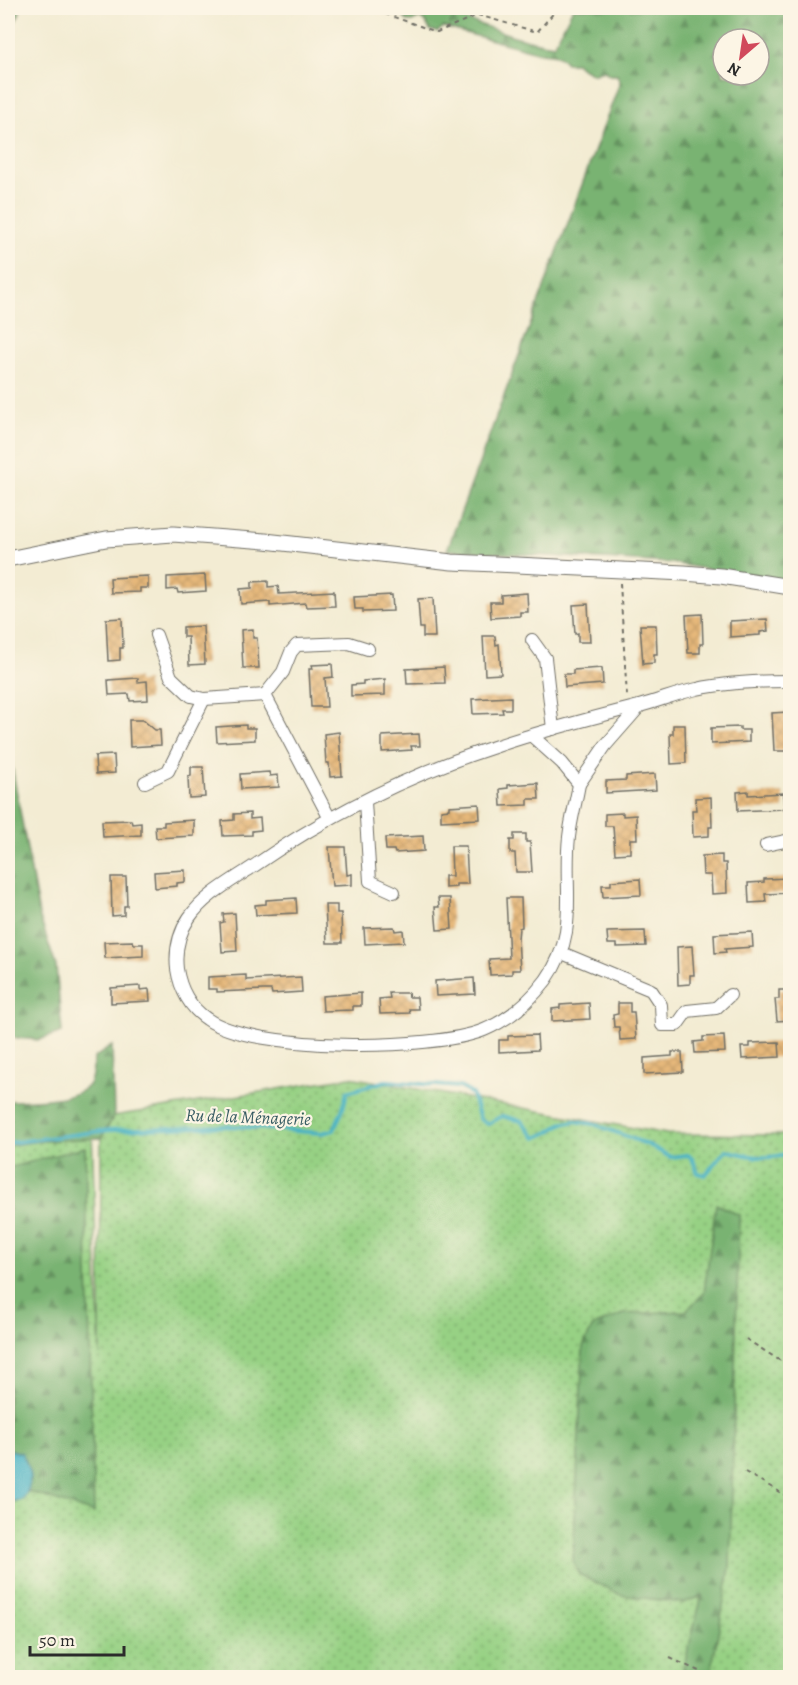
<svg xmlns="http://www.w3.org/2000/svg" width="798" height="1685" viewBox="0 0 798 1685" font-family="Alegreya,serif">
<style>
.grass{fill:url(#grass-dots);stroke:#617e58;stroke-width:1.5}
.forest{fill:url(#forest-firs);stroke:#526f4e;stroke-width:1.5;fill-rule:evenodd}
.water{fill:#47b2c5;stroke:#396e78;stroke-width:1.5}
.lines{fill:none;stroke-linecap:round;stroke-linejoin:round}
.stream{stroke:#47b2c5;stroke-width:4}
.building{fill:url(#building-cross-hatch)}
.minor-casing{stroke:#716f66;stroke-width:14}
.tertiary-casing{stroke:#716f66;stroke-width:17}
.path{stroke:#716f66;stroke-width:2;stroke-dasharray:4.5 4.5;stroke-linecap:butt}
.minor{stroke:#fff;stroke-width:12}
.tertiary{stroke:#fff;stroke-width:15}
.labels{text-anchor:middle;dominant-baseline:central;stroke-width:4.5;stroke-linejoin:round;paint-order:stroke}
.water-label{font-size:18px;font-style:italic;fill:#355a61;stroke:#fcf5e5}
</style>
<defs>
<pattern id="grass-dots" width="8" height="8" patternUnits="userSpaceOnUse" patternTransform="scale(1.5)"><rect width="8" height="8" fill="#97d184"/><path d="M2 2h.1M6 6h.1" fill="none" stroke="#7baa6c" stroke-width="1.8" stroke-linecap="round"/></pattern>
<pattern id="forest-firs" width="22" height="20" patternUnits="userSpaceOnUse" patternTransform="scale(1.5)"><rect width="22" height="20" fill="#79b372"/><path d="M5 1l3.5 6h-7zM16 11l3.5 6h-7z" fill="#63925e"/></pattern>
<pattern id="building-cross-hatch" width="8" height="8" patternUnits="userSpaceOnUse" patternTransform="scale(1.5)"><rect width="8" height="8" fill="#e6b87a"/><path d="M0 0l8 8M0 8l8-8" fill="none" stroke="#c59e6a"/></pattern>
</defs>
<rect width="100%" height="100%" fill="#fcf5e5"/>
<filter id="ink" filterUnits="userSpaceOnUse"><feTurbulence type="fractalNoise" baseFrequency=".0167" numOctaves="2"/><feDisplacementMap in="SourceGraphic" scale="12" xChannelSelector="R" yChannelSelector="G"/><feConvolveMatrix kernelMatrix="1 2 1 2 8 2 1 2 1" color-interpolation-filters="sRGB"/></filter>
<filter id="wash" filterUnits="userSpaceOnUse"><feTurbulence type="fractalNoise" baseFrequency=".008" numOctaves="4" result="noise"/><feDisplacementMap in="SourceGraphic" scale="24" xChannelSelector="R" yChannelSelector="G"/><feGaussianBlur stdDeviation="1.35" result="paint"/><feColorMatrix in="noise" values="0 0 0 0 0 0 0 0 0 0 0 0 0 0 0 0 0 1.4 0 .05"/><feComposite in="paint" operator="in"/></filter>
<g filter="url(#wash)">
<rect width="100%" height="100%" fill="#f3ecd3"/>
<path class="grass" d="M350,1077l317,57 123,1v542l-782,1v-532l84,-14 8,223 1,-217 13,-22z"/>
<g class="forest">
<path d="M8,8h13l-3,9 -10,16z"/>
<path d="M387,8h41l3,5 4,1 1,-3c40,9 77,29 118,34l19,-37h217v575l-119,-20 -224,-13 173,-468 -3,-7h-7l-7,-5 -10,4 -13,-7 -4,-4h-10c-1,-1 -7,-7 -7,-7 -6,-3 -16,-2 -23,-4 -31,-9 -61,-16 -92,-25l-7,5 -7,-2 -4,-7 -7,-5 -7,4 -5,-1 -9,-10zM723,39h36v36h-36z"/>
<path d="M11,761l28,154 17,51 6,66 -23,8 -31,-3v-275z"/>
<path d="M112,1046l2,70 -13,22 -93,5v-42c19,-1 73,1 82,-19 3,-7 3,-17 4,-24z"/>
<path d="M85,1147l9,366 -86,-28v-317z"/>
<path d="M716,1204l23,11 -9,353 -20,109h-29l21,-81 -19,7 -62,-8 -41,-20 -7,-12 10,-216 10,-21 31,-12 62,-3 18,-18z"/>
</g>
<path class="water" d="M11,1450l11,3c9,18 12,30 1,47l-15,2v-51z"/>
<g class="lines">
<path class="stream" d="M8,1143l102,-13 120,-4 92,7 12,-3 9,-22 4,-16 39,-11 74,6 12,7 8,25 8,5 14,-8 20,5 14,17 13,-6 12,-8 14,-3 19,3 55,21 21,12 18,-2 4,3 6,15 7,2 21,-25c26,7 37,10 64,4"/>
</g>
<g id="blocks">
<g class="building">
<path d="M205,575l1,16 -28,2 -1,-4 -10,1v-13z"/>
<path d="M148,576v12h-8v4l-29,1 -1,-15z"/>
<path d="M268,581v6l10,-1 1,8 55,-3 1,15 -29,1 -1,-4 -35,3v-4l-29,2 -1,-15 12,-1v-6z"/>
<path d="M527,593l1,19h-8v4l-29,2 -1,-16h11v-7z"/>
<path d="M392,595l1,16 -30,1v-3h-8l-1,-12z"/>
<path d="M433,598l2,39h-12v-9h-3l-2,-29z"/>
<path d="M588,604l2,38h-12v-9l-3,1 -2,-29z"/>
<path d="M702,614l1,30h-3v9h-12l-2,-38z"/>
<path d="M122,618l1,30h-3v12l-12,1 -2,-42z"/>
<path d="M767,619l1,12 -8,1v3l-30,2v-16z"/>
<path d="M640,625h16l1,29h-3v9l-11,1z"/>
<path d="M203,626l2,38 -16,1 -1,-28h-5v-10z"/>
<path d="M253,629v9h4l2,30h-16l-2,-38z"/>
<path d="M483,636h12l1,9 3,-1 2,30 -16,1z"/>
<path d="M332,664l1,13 -8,1 2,29h-16l-2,-38h4l-1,-4z"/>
<path d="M444,667l1,16 -38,1 -1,-15z"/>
<path d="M602,668l1,16 -38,3 -1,-13h9v-4z"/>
<path d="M138,678v4l9,-1 1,19 -18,1 -1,-7 -20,1 -1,-15z"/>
<path d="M385,679v16l-34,1v-11l12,-1v-3z"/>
<path d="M511,697v12h-9l1,4 -30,1 -1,-15z"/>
<path d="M788,712l1,29h-3l1,10h-13l-2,-38z"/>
<path d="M129,720h14l12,10h5l1,15 -31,2z"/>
<path d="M246,725v3h9v12l-38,2 -1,-15z"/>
<path d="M673,725h12l1,38 -15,1 -1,-30h3z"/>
<path d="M740,727v3h9v12l-38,2v-16z"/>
<path d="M339,732l3,44 -12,1 -1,-14h-3l-2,-29z"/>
<path d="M419,734l1,12h-9l1,4 -30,2v-16z"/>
<path d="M114,755l1,18 -19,1 -1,-18z"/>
<path d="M191,767h12l2,30 -16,1 -1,-21 3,-1z"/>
<path d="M269,772l1,4 8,-1 1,12 -38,2 -1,-15z"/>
<path d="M655,774l1,16 -50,3v-12l20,-1v-4z"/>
<path d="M538,783l1,16h-11v6l-27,1 -1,-17 8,-1v-3z"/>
<path d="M748,791v4l35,-2 1,16 -46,2 -1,-19z"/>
<path d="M711,797l1,30h-3v9l-16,1 -1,-27h4l-1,-12z"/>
<path d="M479,804l1,15 -39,2v-11l8,-1v-3z"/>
<path d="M250,813v6l10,-1 1,12 -9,1v4l-29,1 -1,-15 12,-1v-6z"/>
<path d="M623,813v3l13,-1 1,24h-7v14l-15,1 -2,-28h-8v-12z"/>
<path d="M131,820l1,4 9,-1v12l-38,2 -1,-16z"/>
<path d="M194,820v16l-38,2 -1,-12h9v-4z"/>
<path d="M514,834h12v8h4l2,30h-16l-1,-19h-5v-13h4z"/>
<path d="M423,836l1,15 -29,2 -1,-3h-8l-1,-12z"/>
<path d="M451,846h15l2,38h-12v3l-11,1v-12h7z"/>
<path d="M329,847h16l2,28 5,-1v11l-20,1z"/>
<path d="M722,855v8h4l1,30 -15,1 -1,-19h-8l-1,-19z"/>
<path d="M185,870v12l-8,1v3l-22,2 -1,-16z"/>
<path d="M111,877h15l1,29h-3v9l-12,1z"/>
<path d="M790,878v15l-25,1 1,8 -17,1 -1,-20 16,-1v-3z"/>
<path d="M640,879l1,16 -38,2 -1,-12h9v-4z"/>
<path d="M296,898l1,15 -41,2 -1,-10 11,-1v-4z"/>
<path d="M438,898h12l2,31 -15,1 -2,-23h4z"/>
<path d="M506,898h15l1,29 -3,1 -1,11 2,31h-8v4l-22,1 -1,-16 20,-1z"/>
<path d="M325,905h12v8h4l1,30h-15z"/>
<path d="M235,913l2,38 -15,1 -2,-29 4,-1 -1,-8z"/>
<path d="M394,927l1,4 8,-1 1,12 -39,2 -1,-16z"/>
<path d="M645,931l1,15 -29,1v-3h-9l-1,-12z"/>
<path d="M752,932l1,15 -28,2 1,3 -11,1 -1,-19z"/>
<path d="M133,941l1,3h9v12l-38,2 -1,-16z"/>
<path d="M692,946l2,29h-4v9l-12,1 -1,-38z"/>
<path d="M246,975v5l55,-3 1,15 -30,2 -1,-4h-8l-46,2v-3h-9v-12z"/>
<path d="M474,978l1,16 -39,2 -1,-15z"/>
<path d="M140,986v4l9,-1 1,12 -39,2v-15z"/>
<path d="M779,990h11v30l-13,1 -2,-22h4z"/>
<path d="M361,993v13h-8v4l-30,1 -1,-15z"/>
<path d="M389,993h19l1,4h8l1,12h-9l1,4 -30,1 -1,-15 11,-1z"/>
<path d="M589,1003l1,16 -38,2v-12l8,-1v-3z"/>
<path d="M618,1003h12v9h4l2,27 -16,1 -1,-13h-5l-1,-12 5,-1z"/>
<path d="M537,1035l1,15 -39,2v-12h9v-4z"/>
<path d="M724,1036l1,16 -30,1 -1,-11 9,-1v-4z"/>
<path d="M779,1042l1,15 -38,2 -1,-12h9v-4z"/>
<path d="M672,1052h10l1,20 -39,2v-16l28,-2z"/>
</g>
</g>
</g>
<g filter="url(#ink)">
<use href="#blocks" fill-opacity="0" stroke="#716f66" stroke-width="1.5"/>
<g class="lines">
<g class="minor-casing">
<g id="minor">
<path d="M156,635l15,42 20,19 13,3 61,-4"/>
<path d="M532,640l13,18 8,71"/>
<path d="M531,735l31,28 17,21c-3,18 -8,35 -10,53 -6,53 11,95 -23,143 -16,21 -38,40 -62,50 -52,21 -231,22 -277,-11 -17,-11 -27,-30 -30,-50 -2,-18 2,-36 12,-51 15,-22 41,-36 62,-50 75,-52 159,-94 246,-122 47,-16 95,-28 142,-40 20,-5 38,-13 58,-17 31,-7 62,-8 93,-8"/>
<path d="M145,782l23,-11 36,-72"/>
<path d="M579,784l26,-38 35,-40"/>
<path d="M365,802l5,79 24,11"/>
<path d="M329,817l-64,-122 18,-23 8,-20 6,-7 52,-2 19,6"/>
<path d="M766,845l24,-5"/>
<path d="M562,953l89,37 10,15 1,20h15l10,-14 29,-3 14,-13"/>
</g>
</g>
<g class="tertiary-casing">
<path id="tertiary" d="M8,559l98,-20 67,-5 92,7 187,21 232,11 37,3 69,11"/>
</g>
<g class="path">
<path d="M368,8l69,24 41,-17 59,17 21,-24"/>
<path d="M620,583l7,114"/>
<path d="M746,1339l44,28"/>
<path d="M745,1472l45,26"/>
<path d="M670,1658l44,20"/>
</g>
<use href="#minor" class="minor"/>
<use href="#tertiary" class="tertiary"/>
</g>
</g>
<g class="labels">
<g class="water-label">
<text transform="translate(248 1117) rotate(2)">Ru de la Ménagerie</text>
</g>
</g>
<rect width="798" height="1685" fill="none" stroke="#fcf5e5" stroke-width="30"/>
<g transform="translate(741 57) rotate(209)"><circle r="28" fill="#fcf5e5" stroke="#a8a49b" stroke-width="1.5"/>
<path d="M0-4.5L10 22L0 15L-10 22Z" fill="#d1495b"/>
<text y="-9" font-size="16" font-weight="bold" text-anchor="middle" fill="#2b2b2b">N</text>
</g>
<path d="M30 1646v9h94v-9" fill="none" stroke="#2b2b2b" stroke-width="3"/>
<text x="39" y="1646" font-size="18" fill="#2b2b2b" stroke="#fcf5e5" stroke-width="4.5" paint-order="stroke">50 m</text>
</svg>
